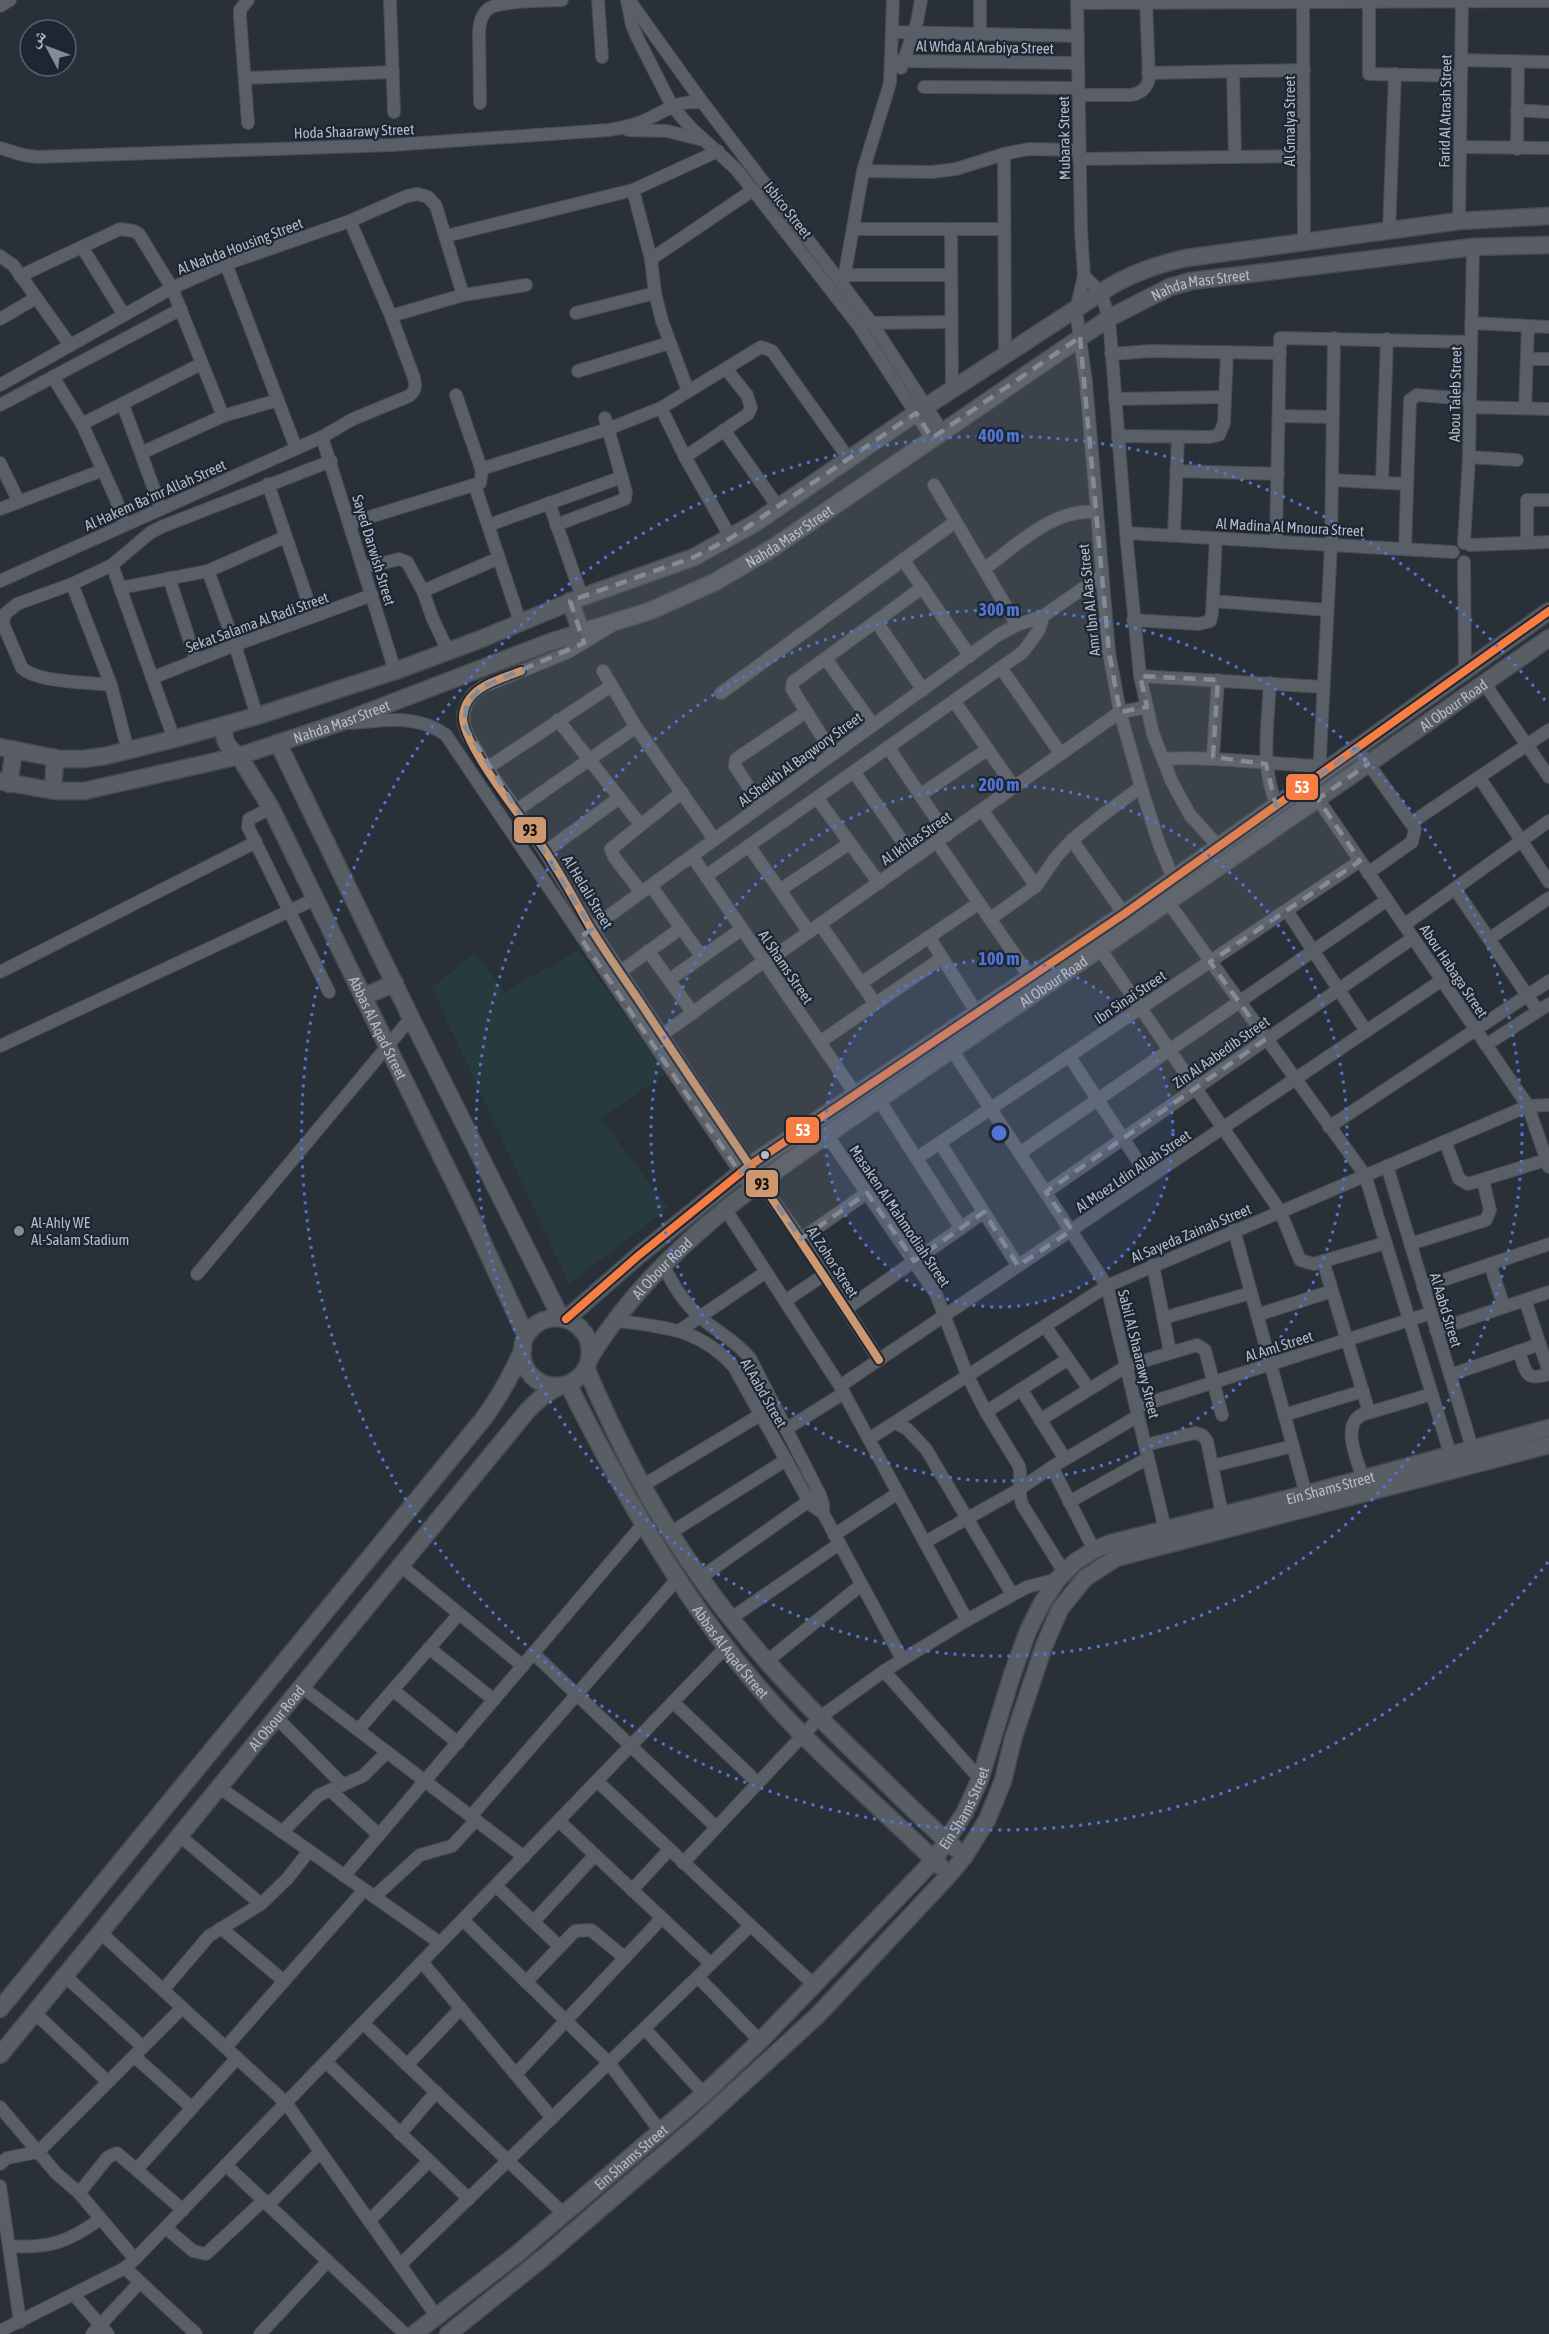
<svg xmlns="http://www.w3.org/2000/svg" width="1549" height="2334" viewBox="0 0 1549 2334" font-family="'Asap Condensed','Noto Naskh Arabic',sans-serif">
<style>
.green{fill:#273a3e}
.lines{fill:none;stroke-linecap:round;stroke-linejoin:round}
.street-casing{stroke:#484c53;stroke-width:14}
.secondary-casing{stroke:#484c53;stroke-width:19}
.street{stroke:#5a5e66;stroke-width:12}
.secondary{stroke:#595d64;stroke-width:16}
.bus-1-casing{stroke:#1d2633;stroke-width:12}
.bus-2-casing{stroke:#1d2633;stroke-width:12}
.bus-1{stroke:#cd976f;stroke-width:8}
.bus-2{stroke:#f77d43;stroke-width:8}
.marked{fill:#848b96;fill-opacity:0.2;stroke:#848b96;stroke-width:4.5;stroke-dasharray:12 8;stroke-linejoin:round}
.ring{fill:none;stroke:#5274d3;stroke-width:3;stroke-dasharray:3 6}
.bus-dot{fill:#b4bcc9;stroke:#1d2633;stroke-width:2}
.poi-dot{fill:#848b96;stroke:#1d2633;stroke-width:2}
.labels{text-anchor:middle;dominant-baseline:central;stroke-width:4.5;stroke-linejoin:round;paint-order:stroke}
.street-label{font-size:15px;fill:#b4bcc9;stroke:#1d2633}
.poi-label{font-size:15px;fill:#b4bcc9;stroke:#1d2633;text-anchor:start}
.centre{fill:#5274d3;stroke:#1d2633;stroke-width:3}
.ring-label{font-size:18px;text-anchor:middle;font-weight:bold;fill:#5274d3;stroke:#1d2633;stroke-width:4.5;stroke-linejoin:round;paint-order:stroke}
.line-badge{stroke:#1d2633;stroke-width:2}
.badge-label{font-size:16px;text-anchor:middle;font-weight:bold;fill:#fff}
.pale-badge-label{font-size:16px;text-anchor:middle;font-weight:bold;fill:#111}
</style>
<rect width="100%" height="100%" fill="#2a3038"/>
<path class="green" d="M578,950l88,123 -65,46 67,89 -99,76 -137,-296 43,-35 30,39z"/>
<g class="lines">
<g class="street-casing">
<g id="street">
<path d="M248,0l-8,10v7l8,106"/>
<path d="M390,0l4,112"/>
<path d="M598,0l4,57"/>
<path d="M627,0l5,25 5,12 35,69 19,22 44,40 18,22 105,135 74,113"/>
<path d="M629,0l74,103 168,219 71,109"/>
<path d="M980,0v35"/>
<path d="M1077,0l4,231 3,45 -8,34 10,72 23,270 11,60 21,75 18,57 14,34"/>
<path d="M1369,1v73l92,2"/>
<path d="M1303,2l1,239"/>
<path d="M1077,3l472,-2"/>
<path d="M0,6l10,-6"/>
<path d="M892,32l186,4"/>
<path d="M1461,60l88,2"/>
<path d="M892,61l186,2"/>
<path d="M901,68l16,-46 4,-22"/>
<path d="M1233,71l2,86"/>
<path d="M1148,73l156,-3"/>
<path d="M245,78l148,-6"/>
<path d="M924,87l154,1"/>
<path d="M1079,95h52c10,-2 16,-6 18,-17l-3,-78"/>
<path d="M480,103l-1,-72c1,-8 2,-16 9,-22 13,-9 55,-8 74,-9"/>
<path d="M1517,110l32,2"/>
<path d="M628,130l39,1 36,9"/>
<path d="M1460,147l89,1"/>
<path d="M0,148l23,7 14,2 355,-12 217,-15c13,-2 25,-5 37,-10 19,-9 35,-22 57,-17"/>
<path d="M1517,149l1,-87"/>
<path d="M1004,154l1,202"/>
<path d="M1079,159l225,-3"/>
<path d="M863,171l69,1 24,-3 48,-15 25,-5 50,1"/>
<path d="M633,190l18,69 4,34 7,28 26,70"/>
<path d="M1459,221l3,-221"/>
<path d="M853,229h151"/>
<path d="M951,229l1,160"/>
<path d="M1389,231l6,-157"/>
<path d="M446,236l187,-46 85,-39"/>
<path d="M82,247l42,68"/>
<path d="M0,256l13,9 57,80"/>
<path d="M651,259l102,-69"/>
<path d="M226,264l70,184"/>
<path d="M845,275h106"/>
<path d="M20,276l100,-47 14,2 5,3 33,54 51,128"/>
<path d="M1084,276l17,17 8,25 17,215 14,143 13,58 19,48 18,33 29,32"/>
<path d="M843,284l20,-113 27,-88 3,-83"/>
<path d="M576,313l79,-20"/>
<path d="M391,316l72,-21 63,-10"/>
<path d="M0,319l36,-21"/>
<path d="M865,323l86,-1"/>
<path d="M1471,323l78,4"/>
<path d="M1111,354l39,-3 130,2"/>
<path d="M1527,359h22"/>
<path d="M578,371l91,-28"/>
<path d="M53,377l29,47"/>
<path d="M0,385l172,-97 54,-24 124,-43 57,-25 11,-2 10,3 8,9 27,89"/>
<path d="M1115,399l110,-2"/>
<path d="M0,405l181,-96"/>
<path d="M123,405l38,103"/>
<path d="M1470,407l79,2"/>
<path d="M661,408l24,49 46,81"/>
<path d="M1525,408l3,-82"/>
<path d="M1279,416l54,1"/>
<path d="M724,430l54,77"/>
<path d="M1118,436l92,1 9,-2 5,-12 3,-71"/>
<path d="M322,437l73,234"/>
<path d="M141,453l82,-37 55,-16"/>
<path d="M685,457l63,-43 3,-6 -4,-13 -21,-26"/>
<path d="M1469,457l48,3"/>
<path d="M0,463l19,39"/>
<path d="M481,469l127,-40 53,-21 100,-61 11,4 77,108"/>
<path d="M1176,471l102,3"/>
<path d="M1332,480l75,4"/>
<path d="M1382,482l5,-143"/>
<path d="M268,484l45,132"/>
<path d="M934,485l83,140"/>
<path d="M475,486l45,136"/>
<path d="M549,503l33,94"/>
<path d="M0,509l103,-39"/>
<path d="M350,523l130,-40 2,-12 -26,-76"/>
<path d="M125,525l-10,-28 -33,-73 119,-60"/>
<path d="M489,525l133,-48"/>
<path d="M556,525l69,-26 1,-6 -2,-8 -19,-67"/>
<path d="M1126,533l327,19"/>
<path d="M1174,535l4,-98"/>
<path d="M1276,541l4,-203 191,4"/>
<path d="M1464,543l5,-86 4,-210"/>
<path d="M1527,543v-43h22"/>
<path d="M1470,545l79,-3"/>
<path d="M1405,549l5,-149 7,-5 53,4"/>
<path d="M903,560l67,96"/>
<path d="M1464,562l1,107"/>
<path d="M112,565l62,174"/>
<path d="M363,568l36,-9 8,3 16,29 9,26 16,34"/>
<path d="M984,569c32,-23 69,-61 112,-57"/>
<path d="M208,571l27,74 22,71"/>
<path d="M169,578l27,82"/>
<path d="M0,581l322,-144 31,-18 56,-23c7,-6 7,-10 5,-18l-23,-62 -41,-95"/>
<path d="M72,584l39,101 17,66"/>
<path d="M120,588l88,-17 77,-34"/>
<path d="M423,591l76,-33"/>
<path d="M1213,601l114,9"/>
<path d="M1133,620l66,4 11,-3 2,-7 4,-76"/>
<path d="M876,621l47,69"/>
<path d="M611,626l-43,26 -86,35 -9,7 -6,9 -4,11 1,11 4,11 19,32 58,84 47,77 157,237 52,73 78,121"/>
<path d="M826,659l47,66"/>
<path d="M1001,668l60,86"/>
<path d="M603,671l33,56 78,112"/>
<path d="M1140,676l183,11"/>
<path d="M152,678l83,-33 137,-50"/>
<path d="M1270,683c-2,40 -10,85 7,122"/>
<path d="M1484,683l65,94"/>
<path d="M111,685c-22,-3 -73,-2 -89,-17l-19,-44 2,-10 12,-10 55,-20 40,-19 38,-32 11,-6 170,-66"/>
<path d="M721,693l234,-171"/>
<path d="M954,701l60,86"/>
<path d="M558,720l82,104"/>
<path d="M346,723c37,-1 68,-11 100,12l305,453"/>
<path d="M888,747l59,88"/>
<path d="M1357,748l58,81 -3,13 -44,31"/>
<path d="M833,754l-41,-65 1,-7 130,-95"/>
<path d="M1213,757l5,-77"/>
<path d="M1163,759c52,-3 104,5 156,7"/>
<path d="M487,768l124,-82"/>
<path d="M854,772l60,86"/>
<path d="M1319,775l12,-230 3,-207"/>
<path d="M1479,777l70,105"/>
<path d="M920,795l68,-46"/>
<path d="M817,798l62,85"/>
<path d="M1318,799l210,307 21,61"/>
<path d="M761,806l-26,-40 1,-7 70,-47"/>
<path d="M271,808l-22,11 -1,8 81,165"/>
<path d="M517,810l119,-83"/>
<path d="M982,810l54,76"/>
<path d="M1411,823l138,-93"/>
<path d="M1072,840l52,74"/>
<path d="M937,842l93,135"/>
<path d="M749,846l60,86"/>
<path d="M545,852l74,-54"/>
<path d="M692,856l164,239"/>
<path d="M706,876l317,-224 16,-22 4,-14"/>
<path d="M651,886l51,71"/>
<path d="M1455,889l83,122"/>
<path d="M780,890l70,-47"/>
<path d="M641,892l-27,-35 -3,-8 71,-57"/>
<path d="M1168,902l197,273 88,288"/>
<path d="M1287,911l79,120"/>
<path d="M990,919l46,-33 21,-30 15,-16 32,-26 37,-27"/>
<path d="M820,924l55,79"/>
<path d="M1404,925l145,-104"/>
<path d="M585,933l413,-298 19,-10 26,-9 58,-40"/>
<path d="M929,937l48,76"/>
<path d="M1489,939l60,-41"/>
<path d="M1100,949l180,262 20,49 14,4 71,-21"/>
<path d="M648,951l45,62"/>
<path d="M765,963l355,-251 27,-5"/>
<path d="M0,972l256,-130"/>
<path d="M620,972l61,-44"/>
<path d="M669,980l73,-51"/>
<path d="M861,983l118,-80"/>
<path d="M662,1035l102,-74"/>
<path d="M820,1042l122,-84"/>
<path d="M1486,1045l63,-41"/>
<path d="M0,1046l315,-147"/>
<path d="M952,1050l155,236 58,243"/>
<path d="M1069,1056l80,122"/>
<path d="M879,1100l82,128"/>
<path d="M1329,1127l220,-146"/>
<path d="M827,1135l109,159 32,83 18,35 33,54c4,14 -3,26 4,40l41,66"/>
<path d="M1445,1141l14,38 9,5 81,-25"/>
<path d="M940,1143l78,123"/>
<path d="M1020,1153l367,-253"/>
<path d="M917,1158l443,-297"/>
<path d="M1387,1166l87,288"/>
<path d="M1046,1192l367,-254"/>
<path d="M726,1210l114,176 127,234"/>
<path d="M1234,1230l72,264"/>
<path d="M801,1239l66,-46"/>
<path d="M1410,1244l76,-24 4,-10 -7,-30"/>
<path d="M1323,1261l46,151"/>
<path d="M663,1264c9,20 20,38 37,53 17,15 35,23 50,41l70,137 3,9v9l79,146"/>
<path d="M1490,1264l14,43"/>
<path d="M1153,1265l17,87"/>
<path d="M197,1274l214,-256"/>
<path d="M1423,1287l126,-43"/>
<path d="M1525,1300l24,72"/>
<path d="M785,1301l39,-26"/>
<path d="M846,1309l138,-97"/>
<path d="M1257,1315l75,-24"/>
<path d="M1163,1318l88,-25"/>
<path d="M614,1320c49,8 85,7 120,47l77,138 12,8"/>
<path d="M1045,1326l44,63"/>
<path d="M1436,1330l113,-38"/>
<path d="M679,1331l87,-59"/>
<path d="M1519,1351c7,21 6,31 30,23"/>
<path d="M1450,1375l90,-31"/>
<path d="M840,1386l602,-406"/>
<path d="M1021,1389l44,70"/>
<path d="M1136,1407l295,-94"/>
<path d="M986,1412l82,-53"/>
<path d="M1284,1415l79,-24"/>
<path d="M1040,1420l87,-54 70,-21 8,5 17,65"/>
<path d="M895,1423l12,6 19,20 86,145"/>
<path d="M786,1429l58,-36"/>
<path d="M869,1439l238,-153 421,-180 21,-1"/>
<path d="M1145,1445l50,-12 7,2 5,6 15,73"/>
<path d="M1212,1466l81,-20"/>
<path d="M1052,1467l42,83"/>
<path d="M1363,1479c-5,-18 -22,-52 -2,-64l71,-21"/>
<path d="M642,1486l118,-71"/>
<path d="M1069,1502l79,-44"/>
<path d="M670,1533l116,-73"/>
<path d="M834,1535l64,-42"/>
<path d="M925,1542l93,-52 34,-23 86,-51"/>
<path d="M401,1566l122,100"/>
<path d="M700,1578l113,-80"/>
<path d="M730,1619l109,-75"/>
<path d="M429,1648l65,52"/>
<path d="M533,1653l183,174"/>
<path d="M766,1662l95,-77"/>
<path d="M884,1671l96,108"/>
<path d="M302,1687l222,170"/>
<path d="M393,1690l65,53"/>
<path d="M673,1702l85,81"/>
<path d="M277,1718l66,67"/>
<path d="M358,1730l101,-116"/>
<path d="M597,1781l217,204"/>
<path d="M220,1788l220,155"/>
<path d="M330,1790l49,45"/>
<path d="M471,1816l207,-238"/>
<path d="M559,1821l152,143"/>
<path d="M282,1832l37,-37 44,-19 24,-24"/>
<path d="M180,1836l81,68"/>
<path d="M683,1863l136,-145 65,-47 83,-51 60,-33 31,-8"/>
<path d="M344,1876l300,-353"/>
<path d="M496,1886l63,60"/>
<path d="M632,1890l37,-40"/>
<path d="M374,1897l46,-42 32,-9 24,-26"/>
<path d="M463,1920l146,143 51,68"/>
<path d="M534,1921l61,-66"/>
<path d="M221,1928l63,53"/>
<path d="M101,1933l185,170 151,214"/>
<path d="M422,1962l130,156"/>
<path d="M65,1976l78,71"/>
<path d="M698,1977l62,64"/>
<path d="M526,1982l49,-51 16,-1 34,28"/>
<path d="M163,1990l46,-54 52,-32 26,-25 22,-28"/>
<path d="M35,2013l73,69"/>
<path d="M363,2023l201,191"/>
<path d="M645,2029l59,65"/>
<path d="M226,2047l138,-157"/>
<path d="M134,2056l58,52"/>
<path d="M326,2062l143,137"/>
<path d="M407,2065l54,-57"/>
<path d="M516,2074l146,-156"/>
<path d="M0,2107l56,66 23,20 56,66"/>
<path d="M400,2134l36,-42"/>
<path d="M0,2164l7,-6 31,-6 144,-144"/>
<path d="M226,2165l179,169"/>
<path d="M137,2169l100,-111"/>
<path d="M0,2186l20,136"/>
<path d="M79,2193l29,-36 9,-4 66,57"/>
<path d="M268,2205l52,-53"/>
<path d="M369,2221l60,-60"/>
<path d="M166,2228l27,23 13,3 58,-54"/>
<path d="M9,2246c39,3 60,-4 91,-27"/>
<path d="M400,2265l350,-339"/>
<path d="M125,2268l71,66"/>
<path d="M74,2295l34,39"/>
<path d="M0,2331l125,-63 10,-9 592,-613"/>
<path d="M92,2334l48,-52"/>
<path d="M260,2334l68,-73"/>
</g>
</g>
<g class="secondary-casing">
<g id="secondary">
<path d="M570,601l11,31"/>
<path id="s1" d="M225,725c-3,14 2,23 14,31l32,52 200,409 55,119"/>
<path d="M278,743l133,275 150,300"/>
<path d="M0,747l60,12h22l23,-3 69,-17 83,-23 138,-45 86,-32 101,-42 112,-40 61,-34 161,-110 195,-127c24,-14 48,-22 75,-28l273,-37 90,-5"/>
<path id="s2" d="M0,781l55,10h29l155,-35 100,-33 211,-81 100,-31 65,-29 59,-35 335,-229 61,-31 21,-6 282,-34 76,-2"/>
<path d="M9,784l5,-34"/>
<path d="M53,790l2,-32"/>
<path d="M363,997l32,-14"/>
<circle cx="556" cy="1352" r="34"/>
<path d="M566,1319l72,-63 111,-90 375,-252 425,-303"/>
<path id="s3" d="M589,1359c63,-104 163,-173 261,-240 60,-41 121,-82 181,-123 173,-118 346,-238 518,-358"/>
<path d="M586,1368c28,66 60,130 100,189 53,80 118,147 186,212 27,27 54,54 83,79"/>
<path id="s4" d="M568,1384c57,114 122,229 209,324 51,56 109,104 163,158"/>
<path d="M0,2009l484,-591c16,-22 28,-44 39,-69"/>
<path id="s5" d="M0,2055l528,-645 16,-15 16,-9"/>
<path id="s6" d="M414,2334l103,-80 187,-160 56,-53 174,-181 31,-48 15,-33 32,-104 16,-44 14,-28 16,-24 17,-17 19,-12 17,-7 195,-49 243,-66"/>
<path d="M448,2334l95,-76 157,-135 118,-108 131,-140 15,-18 23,-37 16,-39 10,-42 31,-93 16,-37 25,-31 31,-20 433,-113"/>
</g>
</g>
<use href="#street" class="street"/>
<use href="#secondary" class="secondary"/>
<g class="bus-1-casing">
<path id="bus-1" d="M521,671c-22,9 -54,15 -58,44 -3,28 63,108 81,134 17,25 31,52 46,78 16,26 33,50 50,75 79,120 161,237 239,358"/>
</g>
<g class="bus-2-casing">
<path id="bus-2" d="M566,1319l72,-63 111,-90 375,-252 425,-303"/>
</g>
<use href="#bus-1" class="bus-1"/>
<use href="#bus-2" class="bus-2"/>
</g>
<path class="marked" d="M1080,337l29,315 11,60 27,-5 -7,-31 78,4 -5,77 53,7 10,42 81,-58 11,16 -50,35 42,62 -150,101 56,77 -220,153 26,38 -54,36 -34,-54 -70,49 -47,-68 -66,46 -52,-73 -9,7 -160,-236 12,-8 -128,-204 3,-22 15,-16 102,-44 -14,-42 124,-44 37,-19 185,-125 16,25z"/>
<circle cx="999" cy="1133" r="174" fill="#5274d3" fill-opacity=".12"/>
<g class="ring">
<circle cx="999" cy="1133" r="174"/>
<circle cx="999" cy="1133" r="348"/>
<circle cx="999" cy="1133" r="523"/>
<path d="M1548 1562A697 697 0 1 1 1548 704"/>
</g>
<circle class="bus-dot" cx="765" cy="1155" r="5"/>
<circle class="poi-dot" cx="19" cy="1231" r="6"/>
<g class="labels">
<g class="street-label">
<text transform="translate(985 47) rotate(1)">Al Whda Al Arabiya Street</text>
<text transform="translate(1445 111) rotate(-89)">Farid Al Atrash Street</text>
<text transform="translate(1289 121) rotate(-90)">Al Gmalya Street</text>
<text transform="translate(354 131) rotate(-2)">Hoda Shaarawy Street</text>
<text transform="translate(1064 138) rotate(-91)">Mubarak Street</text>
<text transform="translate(788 210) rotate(52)">Isbico Street</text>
<text transform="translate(240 246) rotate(-21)">Al Nahda Housing Street</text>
<text stroke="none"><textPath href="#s2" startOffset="1324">Nahda Masr Street</textPath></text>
<text transform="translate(1455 394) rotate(-89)">Abou Taleb Street</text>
<text transform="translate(155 495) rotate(-24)">Al Hakem Ba'mr Allah Street</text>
<text transform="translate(1290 527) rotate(3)">Al Madina Al Mnoura Street</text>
<text stroke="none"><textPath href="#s2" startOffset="838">Nahda Masr Street</textPath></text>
<text transform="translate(374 550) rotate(73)">Sayed Darwish Street</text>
<text transform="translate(1089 600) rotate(-96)">Amr Ibn Al Aas Street</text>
<text transform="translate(257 622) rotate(-20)">Sekat Salama Al Radi Street</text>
<text stroke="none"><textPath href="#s3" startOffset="1089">Al Obour Road</textPath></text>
<text stroke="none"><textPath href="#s2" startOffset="352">Nahda Masr Street</textPath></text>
<text transform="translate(800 759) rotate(-36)">Al Sheikh Al Baqwory Street</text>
<text transform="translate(916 838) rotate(-35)">Al Ikhlas Street</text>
<text transform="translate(588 892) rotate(59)">Al Helali Street</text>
<text transform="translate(786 967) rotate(56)">Al Shams Street</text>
<text transform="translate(1454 971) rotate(56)">Abou Habaga Street</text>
<text stroke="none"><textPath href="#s3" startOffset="603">Al Obour Road</textPath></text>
<text transform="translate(1130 997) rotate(-34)">Ibn Sinai Street</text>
<text stroke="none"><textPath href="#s1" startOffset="342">Abbas Al Aqad Street</textPath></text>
<text transform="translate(1221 1052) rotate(-35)">Zin Al Aabedib Street</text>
<text transform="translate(1133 1171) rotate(-34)">Al Moez Ldin Allah Street</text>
<text transform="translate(900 1216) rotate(56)">Masaken Al Mahmodiah Street</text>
<text transform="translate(1191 1233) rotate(-23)">Al Sayeda Zainab Street</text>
<text transform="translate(833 1262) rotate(57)">Al Zohor Street</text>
<text stroke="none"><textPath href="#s3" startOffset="117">Al Obour Road</textPath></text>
<text transform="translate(1446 1310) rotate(73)">Al Aabd Street</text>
<text transform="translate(1279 1346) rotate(-18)">Al Aml Street</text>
<text transform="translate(1139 1354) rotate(76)">Sabil Al Shaarawy Street</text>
<text transform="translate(764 1393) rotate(60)">Al Aabd Street</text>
<text stroke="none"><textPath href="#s6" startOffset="1305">Ein Shams Street</textPath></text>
<text stroke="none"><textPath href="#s4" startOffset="314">Abbas Al Aqad Street</textPath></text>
<text stroke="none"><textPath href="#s5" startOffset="436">Al Obour Road</textPath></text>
<text stroke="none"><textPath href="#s6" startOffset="765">Ein Shams Street</textPath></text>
<text stroke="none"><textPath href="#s6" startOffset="280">Ein Shams Street</textPath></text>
</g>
<g class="poi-label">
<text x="31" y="1222">Al-Ahly WE<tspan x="31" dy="17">Al-Salam Stadium</tspan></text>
</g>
</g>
<circle cx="999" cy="1133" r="9" class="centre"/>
<g class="ring-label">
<text x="999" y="442">400 m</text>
<text x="999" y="616">300 m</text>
<text x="999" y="791">200 m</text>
<text x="999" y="965">100 m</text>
</g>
<g class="line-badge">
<rect x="1285" y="773" width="34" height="28" rx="6" fill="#f77d43"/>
<rect x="513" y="816" width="34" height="28" rx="6" fill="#cd976f"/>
<rect x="785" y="1116" width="35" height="28" rx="6" fill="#f77d43"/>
<rect x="745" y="1169" width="34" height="29" rx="6" fill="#cd976f"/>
</g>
<g class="badge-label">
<text x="1302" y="793">53</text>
<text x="803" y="1136">53</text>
</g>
<g class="pale-badge-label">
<text x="530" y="836">93</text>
<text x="762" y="1190">93</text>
</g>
<g transform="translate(48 48) rotate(311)"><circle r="28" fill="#1d2633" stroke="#59626f" stroke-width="1.5"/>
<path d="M0-4.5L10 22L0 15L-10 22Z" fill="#848b96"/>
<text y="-9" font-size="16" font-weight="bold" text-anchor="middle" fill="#b4bcc9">ش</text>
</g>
</svg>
